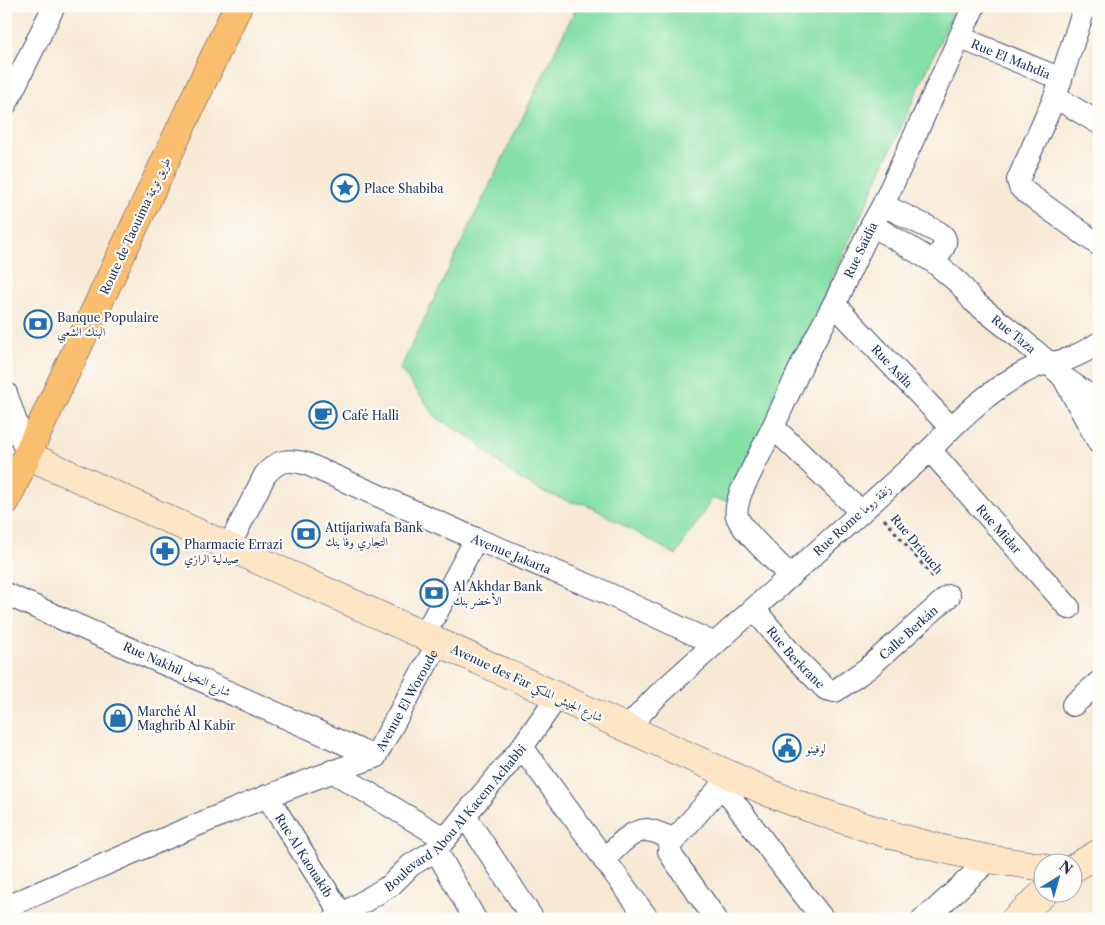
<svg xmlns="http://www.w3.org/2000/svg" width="1105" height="925" viewBox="0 0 1105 925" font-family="'Libre Caslon Text',Amiri,serif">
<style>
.green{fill:#85e0a6;stroke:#508882}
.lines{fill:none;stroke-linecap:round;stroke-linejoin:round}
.street-casing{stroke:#3c4b70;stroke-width:24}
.secondary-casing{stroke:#3c4b70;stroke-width:29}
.primary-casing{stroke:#3c4b70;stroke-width:29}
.path{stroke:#3c4b70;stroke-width:3;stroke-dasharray:4 4;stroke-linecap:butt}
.street{stroke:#fff;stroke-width:22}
.secondary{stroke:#fde5c5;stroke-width:28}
.primary{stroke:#fbbd6e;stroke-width:28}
.labels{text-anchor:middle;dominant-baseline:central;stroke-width:4.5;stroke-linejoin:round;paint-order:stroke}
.street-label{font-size:12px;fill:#1b2f5e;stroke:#fdfcf7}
.poi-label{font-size:12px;fill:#1b2f5e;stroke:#fdfcf7;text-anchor:start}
</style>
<rect width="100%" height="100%" fill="#fdfcf7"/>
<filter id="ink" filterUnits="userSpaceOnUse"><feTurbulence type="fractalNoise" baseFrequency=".02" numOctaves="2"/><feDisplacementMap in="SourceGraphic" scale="10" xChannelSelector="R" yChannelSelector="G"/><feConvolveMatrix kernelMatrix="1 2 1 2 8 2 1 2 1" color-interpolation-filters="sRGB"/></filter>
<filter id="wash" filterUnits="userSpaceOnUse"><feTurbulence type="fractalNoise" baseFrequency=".0096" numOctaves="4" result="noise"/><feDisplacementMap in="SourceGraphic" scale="20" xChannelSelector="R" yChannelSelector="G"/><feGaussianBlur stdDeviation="1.12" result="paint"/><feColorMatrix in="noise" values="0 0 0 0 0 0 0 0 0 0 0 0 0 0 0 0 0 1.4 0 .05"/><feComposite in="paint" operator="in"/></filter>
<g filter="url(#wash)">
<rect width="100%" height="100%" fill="#f7e9d4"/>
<path class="green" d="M577,6h379l-225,495 -19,-2 -36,56 -90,-51 -15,-2 -30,-11 -26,-15 -29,-24 -10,-11 -39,-23 -37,-49z"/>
</g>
<g filter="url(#ink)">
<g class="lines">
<g class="street-casing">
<g id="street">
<path d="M1085,6l-30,91 -37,83 2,7 4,4 75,54"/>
<path id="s1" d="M961,38l100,41"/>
<path d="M1055,97l44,26"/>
<path d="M6,104l48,-98"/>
<path d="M883,205l53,26c2,1 5,3 7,5 7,7 -5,19 -9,26"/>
<path id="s2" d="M872,225l62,37 26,22 13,17 48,38 28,24 14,14 36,25"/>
<path id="s3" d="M834,304l117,124"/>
<path d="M1066,382l33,61"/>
<path d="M6,393l21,62"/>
<path d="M773,427l88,85"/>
<path id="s4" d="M930,450l139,158"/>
<path id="s5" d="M228,548l37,-73c13,-16 24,-16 42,-11l169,75 124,51 115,54"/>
<path id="s6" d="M790,576c-11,-12 -50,-47 -53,-60 -2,-7 2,-17 4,-24l32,-65 31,-67 30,-56 38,-79 11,-20 91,-199"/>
<path d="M6,594l369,163"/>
<path id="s7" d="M754,609l40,48 32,32 9,2 16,-11 17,-12 81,-72"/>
<path d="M424,636l52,-97"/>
<path d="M1073,705l26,-23"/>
<path d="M626,729l31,-33 273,-246c30,-32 64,-65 105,-83 9,-4 20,-4 30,-7 12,-4 23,-10 34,-17"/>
<path d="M522,747l126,172"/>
<path id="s8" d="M375,757l63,-114"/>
<path d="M332,771l113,68"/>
<path d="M722,786l76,101 25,32"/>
<path id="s9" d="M267,796l75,119"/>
<path d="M465,816l68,103"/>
<path d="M436,850l39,69"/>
<path d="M604,860c11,-11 26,-30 43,-30 9,1 19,6 27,10"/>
<path d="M6,907c122,-52 243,-108 369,-150"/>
<path id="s10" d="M335,919l56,-34 20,-20 25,-15 86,-103 35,-50"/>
<path d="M716,919l-43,-61 -4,-7 1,-6 60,-69"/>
<path d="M923,919l11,-8 56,-52"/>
</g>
</g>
<g class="secondary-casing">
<g id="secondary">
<path d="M27,455l745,339c70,27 143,51 217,65 18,3 36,5 53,8"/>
<path d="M1072,869l27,-16"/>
<path d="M1015,919l30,-27"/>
</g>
</g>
<g class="primary-casing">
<path id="primary" d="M6,501l21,-46 211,-449"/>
</g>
<path class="path" d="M884,519l51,60"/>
<use href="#street" class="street"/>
<use href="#secondary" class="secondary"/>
<use href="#primary" class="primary"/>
</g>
</g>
<defs>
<g id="sight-ring" transform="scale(1.4375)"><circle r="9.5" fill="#fdfcf7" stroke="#1f6fb2" stroke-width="1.5"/><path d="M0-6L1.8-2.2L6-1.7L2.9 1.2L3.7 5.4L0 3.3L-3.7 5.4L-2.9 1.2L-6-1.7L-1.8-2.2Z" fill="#1f6fb2"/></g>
<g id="bank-ring" transform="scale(1.4375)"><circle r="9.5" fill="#fdfcf7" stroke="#1f6fb2" stroke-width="1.5"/><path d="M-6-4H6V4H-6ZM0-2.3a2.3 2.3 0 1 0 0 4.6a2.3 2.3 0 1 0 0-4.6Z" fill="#1f6fb2"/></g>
<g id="cafe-ring" transform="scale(1.4375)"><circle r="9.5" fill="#fdfcf7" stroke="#1f6fb2" stroke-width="1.5"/><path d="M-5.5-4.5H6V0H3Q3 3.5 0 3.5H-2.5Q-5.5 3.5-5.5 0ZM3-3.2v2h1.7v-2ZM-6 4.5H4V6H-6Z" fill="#1f6fb2"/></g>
<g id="pharmacy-ring" transform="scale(1.4375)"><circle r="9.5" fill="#fdfcf7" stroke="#1f6fb2" stroke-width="1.5"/><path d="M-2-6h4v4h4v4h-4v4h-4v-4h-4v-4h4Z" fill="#1f6fb2"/></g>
<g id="shop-ring" transform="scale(1.4375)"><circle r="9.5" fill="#fdfcf7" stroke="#1f6fb2" stroke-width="1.5"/><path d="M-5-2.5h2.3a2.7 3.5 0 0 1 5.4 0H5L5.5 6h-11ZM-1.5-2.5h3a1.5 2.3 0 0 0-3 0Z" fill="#1f6fb2"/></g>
<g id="civic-ring" transform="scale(1.4375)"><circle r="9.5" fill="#fdfcf7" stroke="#1f6fb2" stroke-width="1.5"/><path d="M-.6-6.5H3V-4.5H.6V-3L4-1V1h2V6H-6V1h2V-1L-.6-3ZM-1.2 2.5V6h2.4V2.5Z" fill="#1f6fb2"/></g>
</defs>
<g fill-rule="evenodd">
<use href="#sight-ring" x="345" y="188"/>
<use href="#bank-ring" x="38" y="324"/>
<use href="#cafe-ring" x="323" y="415"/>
<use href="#bank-ring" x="306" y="534"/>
<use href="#pharmacy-ring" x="165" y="551"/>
<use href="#bank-ring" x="434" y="593"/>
<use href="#shop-ring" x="118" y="718"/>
<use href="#civic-ring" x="787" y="748"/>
</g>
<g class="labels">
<g class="street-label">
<text stroke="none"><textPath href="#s1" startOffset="54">Rue El Mahdia</textPath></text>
<text transform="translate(135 226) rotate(-65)">Route de Taouima طريق تويمة</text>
<text stroke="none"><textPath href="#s6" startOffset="375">Rue Saïdia</textPath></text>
<text stroke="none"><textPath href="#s2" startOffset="180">Rue Taza</textPath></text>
<text stroke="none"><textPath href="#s3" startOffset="85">Rue Asila</textPath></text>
<text transform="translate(852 520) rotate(-42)">Rue Rome زنقة روما</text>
<text stroke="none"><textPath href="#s4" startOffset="105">Rue Midar</textPath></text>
<text transform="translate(917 544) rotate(50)">Rue Driouch</text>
<text stroke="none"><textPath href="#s5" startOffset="352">Avenue Jakarta</textPath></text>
<text stroke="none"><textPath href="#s7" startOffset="211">Calle Berkán</textPath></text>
<text stroke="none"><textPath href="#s7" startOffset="64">Rue Berkrane</textPath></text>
<text transform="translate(177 669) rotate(24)">Rue Nakhil شارع النخيل</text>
<text transform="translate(527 683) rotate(25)">Avenue des Far شارع الجيش الملكي</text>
<text stroke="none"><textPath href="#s8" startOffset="65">Avenue El Woroude</textPath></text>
<text stroke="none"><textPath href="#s10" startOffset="159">Boulevard Abou Al Kacem Achabbi</textPath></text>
<text stroke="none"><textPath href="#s9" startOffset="70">Rue Al Kaouakib</textPath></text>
</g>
<g class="poi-label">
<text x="364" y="188">Place Shabiba</text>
<text x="57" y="317">Banque Populaire<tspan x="57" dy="14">البنك الشعبي</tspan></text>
<text x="342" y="415">Café Halli</text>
<text x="325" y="527">Attijariwafa Bank<tspan x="325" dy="14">التجاري وفا بنك</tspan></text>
<text x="184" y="544">Pharmacie Errazi<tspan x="184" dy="14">صيدلية الرازي</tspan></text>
<text x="453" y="586">Al Akhdar Bank<tspan x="453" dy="14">الأخضر بنك</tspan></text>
<text x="137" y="711">Marché Al<tspan x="137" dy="14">Maghrib Al Kabir</tspan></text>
<text x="806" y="748">لوفينو</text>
</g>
</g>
<rect width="1105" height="925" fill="none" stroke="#fdfcf7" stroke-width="25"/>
<g transform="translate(1058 878) rotate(37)"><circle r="24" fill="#fdfcf7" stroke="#a3aaba"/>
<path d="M0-4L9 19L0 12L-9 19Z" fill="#1f6fb2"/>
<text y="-8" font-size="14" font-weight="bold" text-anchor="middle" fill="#1b2f5e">N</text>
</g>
</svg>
